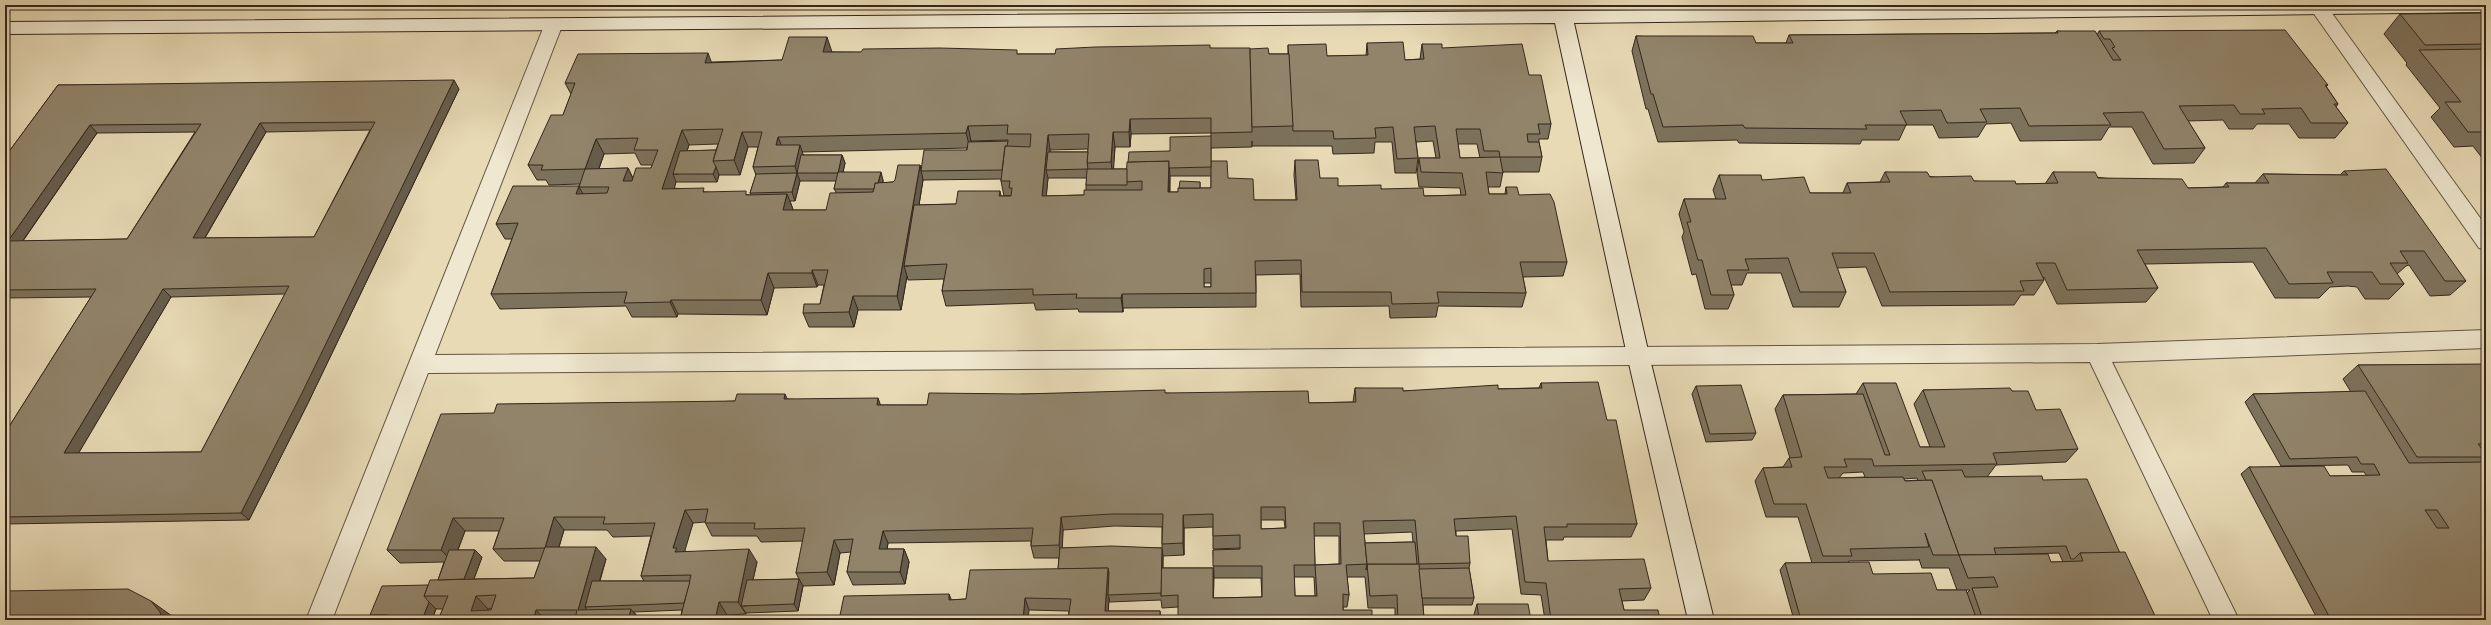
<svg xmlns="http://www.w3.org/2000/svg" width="2491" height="625" viewBox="0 0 2491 625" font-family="'IM FELL Great Primer',serif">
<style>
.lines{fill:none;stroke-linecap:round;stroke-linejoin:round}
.street-casing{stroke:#615442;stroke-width:2}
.secondary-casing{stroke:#34271b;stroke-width:2}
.street{fill:#efe7cf;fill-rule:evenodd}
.secondary{fill:#efe7cf;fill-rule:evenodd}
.wall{fill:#7d725c;stroke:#34271b;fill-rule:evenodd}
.shaded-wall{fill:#665c4b;stroke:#34271b}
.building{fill:#91846b;stroke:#34271b;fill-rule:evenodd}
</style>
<rect width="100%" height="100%" fill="#e7dab5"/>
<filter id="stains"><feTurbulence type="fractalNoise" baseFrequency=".005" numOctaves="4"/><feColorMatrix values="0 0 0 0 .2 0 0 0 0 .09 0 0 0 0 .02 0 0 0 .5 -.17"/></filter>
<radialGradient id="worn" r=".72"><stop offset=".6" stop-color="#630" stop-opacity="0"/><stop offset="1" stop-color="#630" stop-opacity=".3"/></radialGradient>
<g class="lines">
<g class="street-casing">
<g id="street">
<path d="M2310,5h16l160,221v24l-7,-2 -167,-237z"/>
<path d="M553,20l7,2 2,4 -127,329 1662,-11 389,-14v18l-374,14 127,258h-26l-123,-258 -1662,11 -96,247h-26l238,-594 2,-4z"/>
</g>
</g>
<g class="secondary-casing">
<path id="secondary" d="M2068,5h418v7l-912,11 75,332 65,265h-26l-61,-265 -72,-332 -1550,11v-12l1558,-11z"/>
</g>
<use href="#street" class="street"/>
<use href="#secondary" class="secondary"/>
</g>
<g class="wall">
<path d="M2486,13v150l-13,-17 -19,1 -23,-30 9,-9 -34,-43 1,-2 -23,-29 16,-20z"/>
<path d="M2057,31l40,4 2,-4 229,54 -2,1 12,18 -2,3 12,16 -13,15h-36l-10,-14h-32l-4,5h-24l-6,-9 -35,1 17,27 -11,15 -41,1 -21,-37h-23l-8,13 -81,1 -9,-18 -25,1 -8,13 -39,1 -6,-13h-27l-7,15h-37l-2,4 -121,-1 -2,-3 -79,2 -10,-33h-2l-14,-58 4,-15 120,7h30l3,-8 266,-2z"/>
<path d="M1367,43l38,17 15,-1 2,-15 20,4 87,27 22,49 -3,15h-9v3l3,15 -3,15h-36l-3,15h-12l1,7h16l1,-7 13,8 48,67 -4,14 -40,1 3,16 -4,14 -84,-1 -2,11 -46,1 -1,-12 -88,1 -1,-33 -44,1v32l-133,1v4h-44l-1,-3 -42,1 -2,-7 -88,3 -4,-15 2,-12 -36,1 -1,-4 -6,34h-43l-4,17h-45l-6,-14 17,-9 4,-19h-6l-1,2 -43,1 -7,27 -89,-1 -1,3h-45l-6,-11 -126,3 -9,-15 21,-55h-7l-9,-15 83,-38 1,-2 -31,1 -3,-5h-9l-9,-15 35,-50 8,-21 -6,-11 147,-21 70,-2 50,-8 186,2h37l155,-6 40,9 19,-3h19v-9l39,11h39zM1211,133v3l-41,15 -42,11 -1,7h-14l2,-22h15l1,-13zM1008,140v1l-37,1v-1zM1252,141v5h80l1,8 41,-1 1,-11h17l3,31h21l2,-15 -2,-16 17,-1 3,17h-17l-2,15 2,14 41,1 1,7 -37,1 -43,-7 -43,-3 -18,-8 -25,-18 -1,15 2,25h-42l-26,-22 -17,-17v-14v1l41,-1zM718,144l-2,6 -29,1 2,-6zM1458,144h19l3,14h-20zM748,147h10l-5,20 3,8 -6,18 1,2 -45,-3 -32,-4 2,-6h41l2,-7h21zM967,148v2l-46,21 -1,-6 -27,17 -10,1v-3l-40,-8 2,-9 -3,-8h-39l-1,-3zM1088,149v3h-38v-2zM635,153l6,12h11l-1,3 -18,10 -5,-10 -29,1 5,-15zM1170,176h41v12h-11v-6l-21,6 -1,4h-8zM1048,178h39l-1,7v5l-2,5 -38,1zM1001,179v2l3,15h6h-9l-1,-5 -44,13 -37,1 4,-25zM800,181h36l-2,8 2,3 -10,18h-33l-3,-9h5zM1204,283h7v4h-7z"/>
<path d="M58,85l401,4 -151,314 -59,117 -244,4v-91l86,-136 -86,1v-141zM370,130l-56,107 -109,1 61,-106zM195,132l-68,107 -104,2 74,-108zM285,294l-84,158 -123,1 93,-156z"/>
<path d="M2344,171l122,110 -16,14 -20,1 -21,-31 -3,1 -9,8 7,10 -15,15h-24l-8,-12 -9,-1 -18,1 -11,11h-44l-22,-36 -108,2 13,24 -12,14 -89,2 -13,-27 -1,1 1,2 -10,15h-13l-7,10 -132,1 -16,-39 -29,1 9,24 -7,15h-46l-12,-34h-34l-5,12h-11l3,10 -6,14h-23l-9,-35 -4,1 -10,-38 2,-5 -5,-18 5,-15h32l-3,-9 6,-15 43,5 48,13h33l4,-10 33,-1 5,-10 89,9 42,3h29l8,-12 135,16 35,-1 3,-4h29l8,-9 77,1z"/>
<path d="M2358,365h128v255h-168l-77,-146 8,-7 81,9h37l-3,-4h-12l-4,-7 -67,1 -36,-64 8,-8 98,-2 -8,-13z"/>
<path d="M1541,383l66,37 30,104 -6,13h-67l-1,3h-17l2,21 103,27 -7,12 -22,1 2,9 36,10h-115l-4,-25 -20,-1 -9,-65 -56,2v5l14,27 -1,5 5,30 -2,7h-49l1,13h49l4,-14 54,16h-136v-12h-27l-3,-31h-18l2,18 -2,12h-4v3l29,10 -194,-13 -16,1 -1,-8 -52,2v-4l-1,13h52l1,9h-93l1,-9 -40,-1 -78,-10 15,-1 92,-30 1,-11h-25l-3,-12v-5l-143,2 -1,6h17l5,13 -4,22 -52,1 -6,-13 4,-20 -11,1 -6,32 -31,1 -5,25 -52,2v1l-19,1 -1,5h-46l2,-10 -48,2 6,8h-202l5,-11h-7l-4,11h-56l-6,-5 68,-35 6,-18 -44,1 -13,-13 107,-137 241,-12 53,-2 93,6h46l96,-11 142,-1 144,10 44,-1 2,-14 48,3 136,-3zM1261,520h23l1,8 -24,1zM705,522l7,14h45l4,6 42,-1 -7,32 3,6 -46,1 4,-18 -73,-11 9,-28zM1114,526l48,1v21h-100l1,-18zM1213,527v22l27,-1v1l-27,1 1,28h47l1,19 -49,1v-30h-50v-12l21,-1v-27zM564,530h43l6,7 38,-1 -10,40 3,5h-44l6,-22 -47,-12zM465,531h34l-6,18 11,12h36l-6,17 -60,1 8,-22 -7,-7h-17zM1412,532l1,10 -48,1 -1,-9zM1314,536h25v28l-24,1zM1294,577h20l1,19h-20zM491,608v2h-4l1,-1z"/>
<path d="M1863,383l57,64h10l-16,-43 9,-14 89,1 24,19 42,39 -12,13 -70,3 -9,12 56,3 77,73 37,67h-363l-14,-50 5,-7h27l-14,-46h-32l-11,-36 8,-13 20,-1 6,-9h1l-15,-49 8,-14 73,-1zM1863,472l2,5 -26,1 4,-5zM1917,478l1,2 -13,1 -1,-2zM2059,553l4,9h-12l-55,-7zM1919,559l3,9h27l8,22h-20l-64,-16 -25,-12 1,-1 70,-1zM1966,590h4l-3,3z"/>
<path d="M1696,386l60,47 -4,7 -46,2 -14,-48z"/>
</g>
<g class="shaded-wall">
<path d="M827,37l5,15 -4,15 -5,-15z"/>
<path d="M708,53l6,16 -9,-6z"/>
<path d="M454,80l5,9 -151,314 -59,117 -8,-7z"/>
<path d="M1130,119l1,15 -1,13 -1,-15z"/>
<path d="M260,123l6,9 -66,114 -7,-8z"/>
<path d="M90,125l7,8 -80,116 -9,-8z"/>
<path d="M968,126l3,15 -1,7 -4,-15z"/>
<path d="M682,130l7,15 -10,29h-6l3,8 -6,21 -8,-14z"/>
<path d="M742,132l6,15 -8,28 -6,-15z"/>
<path d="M1113,132l2,15 -2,30 -2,-15z"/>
<path d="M1048,135l2,15 -2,20h-2l2,8 -3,32 -3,-14z"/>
<path d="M778,137l6,15 -8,-7z"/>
<path d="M596,139l8,15 -11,30 -8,-15z"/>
<path d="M800,145l5,15 -8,13 3,8 -5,20 -3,-9 5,-19 -2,-7z"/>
<path d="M842,155l3,8 -4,18 -3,-8z"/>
<path d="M1169,161l1,15 -1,31 -1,-15z"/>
<path d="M920,165l3,15 -14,86h-5l3,10 -6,34 -4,-14z"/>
<path d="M716,167l3,8 -2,7 -4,-8z"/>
<path d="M628,168l7,15 -12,-2z"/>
<path d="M881,172l2,8 -3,17 -3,-8z"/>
<path d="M579,186v1l8,14 -11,-7z"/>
<path d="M787,194l6,15 -4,16 -6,-15z"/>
<path d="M812,270l6,15 -1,2 -5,-14z"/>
<path d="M768,273l6,15 -7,27 -6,-15z"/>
<path d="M163,289l8,8 -97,164 -10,-8z"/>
<path d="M1122,294l1,14v4l-2,-14z"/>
<path d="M853,296l5,14 -4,17 -5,-15z"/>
<path d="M671,300l7,14 -1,3 -7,-15z"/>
<path d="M785,394l6,13 -7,-8z"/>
<path d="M878,398l5,14 -6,-7z"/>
<path d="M685,510l8,13 -10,34 1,7 -11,-16z"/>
<path d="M1183,515l1,13v27l-1,-12z"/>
<path d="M554,517l10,13 -9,30 -10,-12z"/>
<path d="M1061,517l2,13 -1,28 -3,-13z"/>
<path d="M453,518l12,13 -12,31 -12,-12z"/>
<path d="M883,531l5,12 -3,19 -6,-13z"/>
<path d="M834,540l6,13 -6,32 -7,-13z"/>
<path d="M596,547l10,12 -14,47 -7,1 5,7 -12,-4z"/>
<path d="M749,549l8,13 -10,44h-6l5,7v1l-8,-12z"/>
<path d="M904,549l5,13 -4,22 -5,-12z"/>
<path d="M1162,549l1,7 -1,40h-1z"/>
<path d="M475,550l7,7 -13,35 -7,-7z"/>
<path d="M1108,568l2,12 -2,15 1,3 -1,22 -3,-9z"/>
<path d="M1213,568l1,12 -1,30z"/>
<path d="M799,579l4,7 -5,25 -4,-7z"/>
<path d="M949,594l5,12 -5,-6z"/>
<path d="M476,596l12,13 -4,11 -13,-9z"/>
<path d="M1025,598l4,12 -1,10h-5z"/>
<path d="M151,601l21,15 3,4h-13z"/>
<path d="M429,602l7,7 -4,11h-10z"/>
<path d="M719,602l8,13 -1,5h-11z"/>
<path d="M631,609l9,11h-12z"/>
<path d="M536,610l9,10 -11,-2z"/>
</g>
<g class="building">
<path d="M2486,13v31l-61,1 -25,-31z"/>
<path d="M2285,30l43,55h-3l13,19h-4l14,19h-37l-10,-15 -39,1 3,5h-25l-6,-9 -55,1 26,42 -41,1 -21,-37 -40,1 8,12 -82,1 -9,-18 -40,1 7,13 -40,1 -6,-13 -41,1 7,14h-42l2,4 -122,-1 -2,-3 -80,2 -10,-33h-2l-15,-58h117l3,7h37l-4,-8 269,-2 -1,-2h38l18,29h8l-9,-12 3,-1 -5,-8h-6l-5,-8z"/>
<path d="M789,37h38l-4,15h38l2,-3 77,-1 77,2v4h38l1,-5 39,-2 115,-2v3h40l2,84 -41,1v-15l-81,1 -1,13h-16l-2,30 -24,1 2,-29 -41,1 -6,61 42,-1v-5h58v-9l-16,1 1,-20 42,-1 -1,31h10v-4h33v-27h16l1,17 25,1 1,21h43l-2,-40h23l2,18h18v8l43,-1v4l42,-1 1,8 42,-1 -4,-22 -41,-1 -2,-14h21l-5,-32 -21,1 4,31 -21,1 -4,-32 -18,1 1,10 -42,1 -1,-8h-40l-5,-86 38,-1 1,12 41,-1 -1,-12 36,-1 2,18 19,-1 -2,-15h20v4l80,-4 7,31h12l10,49h-13l2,10h-13l1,8h11l3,15h-42l3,16 -17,-1 3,22h18l-1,-7h11l2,8 31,-1 4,8 13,60h-47l6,31 -89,-1 2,11 -47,1 -1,-12h-89l-1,-32 -46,1 1,32 -134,1 -1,4h-45l1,-4 -44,1v-6l-91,2 5,-27 -43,2 10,-61 42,-1 2,-13h42l-1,5h12l1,-8h-3l1,-7h-9l4,-35 25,1 1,-13h-24l1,-9 -40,1 -2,7 -188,4 -2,8h24l-5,21 -42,1 9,-35h-20l-8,28 -21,1 10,-32 -41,1 -20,59 42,-1 -1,4 43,-1v4l41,-1 -4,16h43l4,-17 43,-1 2,-9 18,-1 2,-2 3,-15h22l-23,131h-44l-4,16 -46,1 1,-9h16l8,-34h-16v3h-44l-7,27h-90l-1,2 -46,1 3,-11 -136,2 27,-71 -22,1 17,-38h66l-3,8 31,-1 2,-6h-30l6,-18 -44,1 2,-5h-15l23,-50h12l12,-32h-10l13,-29 130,-1 -3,10 77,-3zM1456,129h24l4,22h15l1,6 -40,1zM638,138l-4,12h24l-7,18h-15l-4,13h-9l5,-13 -43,1 11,-30zM1211,268v19h-7v-18z"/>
<path d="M1268,48l1,6h20l4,72 -41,1 -2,-78z"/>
<path d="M2486,49v83h-18l-23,-30h16l-42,-52z"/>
<path d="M454,80l-153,315 -60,118 -236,4v-84l91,-144 -91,1v-133l53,-72zM375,122l-61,115 -121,1 67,-115zM201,124l-74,115 -119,2 82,-116zM289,286l-88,166 -137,1 99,-164z"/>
<path d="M1211,136v31l-42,1v-7l-41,1 1,-10 41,-1v-14z"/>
<path d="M1008,141l-1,5h-2l-3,24 -81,1 3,-21h43l1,-8z"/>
<path d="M716,150l-3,11 3,6 -3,7h-40l7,-23z"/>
<path d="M1048,152h40l-1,11 1,6 -42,1z"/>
<path d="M801,155h41l-4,18h-41z"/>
<path d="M1087,169h40v16h-41z"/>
<path d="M2386,169l80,112h-21l-21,-30h-24l8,12h-18l14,21h-24l-8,-12h-45l6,11 -44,1 -23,-36 -129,2 21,38 -91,2 -12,-27h-19l8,17 -24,1 4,10 -134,1 -16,-39h-42l14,39h-46l-12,-34 -43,1 4,11h-22l7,25h-23l-9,-35h-4l-11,-38h4l-7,-23h42l-7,-24h42l1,5 42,-3 6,16h41l-4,-10 43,-1 -5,-10h42l3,5 41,-1 3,5h41l1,3 42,-1 -5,-11h42l3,6 84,1 6,9 41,-1 -3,-4h43l-6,-9 85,1 -4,-4z"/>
<path d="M838,172h43l-3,11h-3l-1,6h-40z"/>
<path d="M797,173l-5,19 -42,1 6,-19z"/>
<path d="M1180,181l20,1v6h-21z"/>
<path d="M2485,364l1,1v78l-8,1 8,10v3h-69l-59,-92z"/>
<path d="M1598,382l9,38h9l21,104h-70v3h-23l4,34 96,-2 7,29 -32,1 5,21h34l2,10h-109l-5,-37 -21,-1 -9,-66 -62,3 2,17h12l2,27 -51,1 5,54h55l-2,-14h51l3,16h-133l-1,-25 -27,1 -3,-32h52l-4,-44 -52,1 4,43 -21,1 3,30 -6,-1v16h29v10h-194v-25l-17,1v-28h52v30l49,-1v-31h-49v-16l27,-1v-14l-27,1v-22l-30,1v28l-21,1 1,-30h-51l-51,3 -2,28 -28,1 2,-18 -150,3 -4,18h25l-4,23h-53l6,-33 -19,1 -7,32 -31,1 9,-45 -51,1 1,-6h-50l3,-14 -23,1 -12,38h4l-2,4 74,-3 -11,53h-19l-4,18h-35l11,-45 -50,1 14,-53 -52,1 2,-7h-51l-9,31 -52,1 11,-31h-51l-12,32h-54l54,-136 53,-1 3,-9 238,-3 2,-7h48l-1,5 94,-1 -1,7h50l2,-12 94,1 142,-4v3l143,-2 1,12 47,-1 -1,-14h48v3l95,-6v4l44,-1 -1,-5zM1261,507h24l1,21 -25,1zM1314,523h26l1,41 -26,1zM1294,565h21l2,31h-22z"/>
<path d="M1863,383h33l24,64h25l-22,-57 87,-2 2,3h16l8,19 24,-1 18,40 -85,4 4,11 -123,2 -2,-7h-28l3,8h-23l4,11 75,-1 2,4 27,-1 27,75h-26l-8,-22 4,14 -79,2 2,7h-29l-17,-52h-32l-11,-36 29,-1 -3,-9 13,-1 -19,-62 80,-1 22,61h5z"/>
<path d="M1741,385l15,48 -46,1 -14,-48z"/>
<path d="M2365,391l44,72 77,-1v158h-155l-82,-153 75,-1 6,10 50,-1 -6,-11h-13l-4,-7 -67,2 -37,-65zM2425,510h12l12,18h-12z"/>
<path d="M1962,470l3,7 77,-1 1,4 44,-1 33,74h-40l-6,6h-3l-5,-13 -72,2 2,7h-37l-27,-75h-6l-4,-9z"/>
<path d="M1415,542l2,22h-50l-1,6 1,-6 -2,-21z"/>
<path d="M1111,546l51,2 -1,45 -53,2 1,-22 -1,-5 -50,1 2,-21z"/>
<path d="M545,547h51l-18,63 53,-1 -3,11h-190l10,-24h-24l6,-16 104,-2zM496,595l-5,15 -20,1 5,-15zM536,610h41l-2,9 -41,-1z"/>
<path d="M449,550h26l-11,29 -26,1z"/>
<path d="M2125,552l32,68h-174l-11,-32 26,-1 -4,-10 -26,1 -9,-23 89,-1 3,8 32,-1 -3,-8z"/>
<path d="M1869,562l4,12 58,-1 6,17h29l11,30h-176l-16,-57z"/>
<path d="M1108,568l-3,43h55v9h-92l3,-21 -46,-1 -2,22h-184l5,-24 105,-2v6l17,-1 4,-29z"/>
<path d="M1469,568l5,30h-52l-3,-29z"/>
<path d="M799,579l-5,25 -53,2 6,-26z"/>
<path d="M592,581h98l-6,22 -99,4z"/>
<path d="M428,585l-4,11 5,6 -7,18h-36l2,-5h-18l12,-29z"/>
<path d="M128,589l23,12 9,11 2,8h-157v-29z"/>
<path d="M788,618l-1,2h-53v-1z"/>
</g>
<rect width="2491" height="625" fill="none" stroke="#e7dab5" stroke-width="20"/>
<rect x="6" y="6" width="2479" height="613" fill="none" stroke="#34271b" stroke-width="2"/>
<rect x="10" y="10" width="2471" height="605" fill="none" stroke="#34271b"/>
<rect width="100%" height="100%" filter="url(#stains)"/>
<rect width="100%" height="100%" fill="url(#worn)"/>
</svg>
